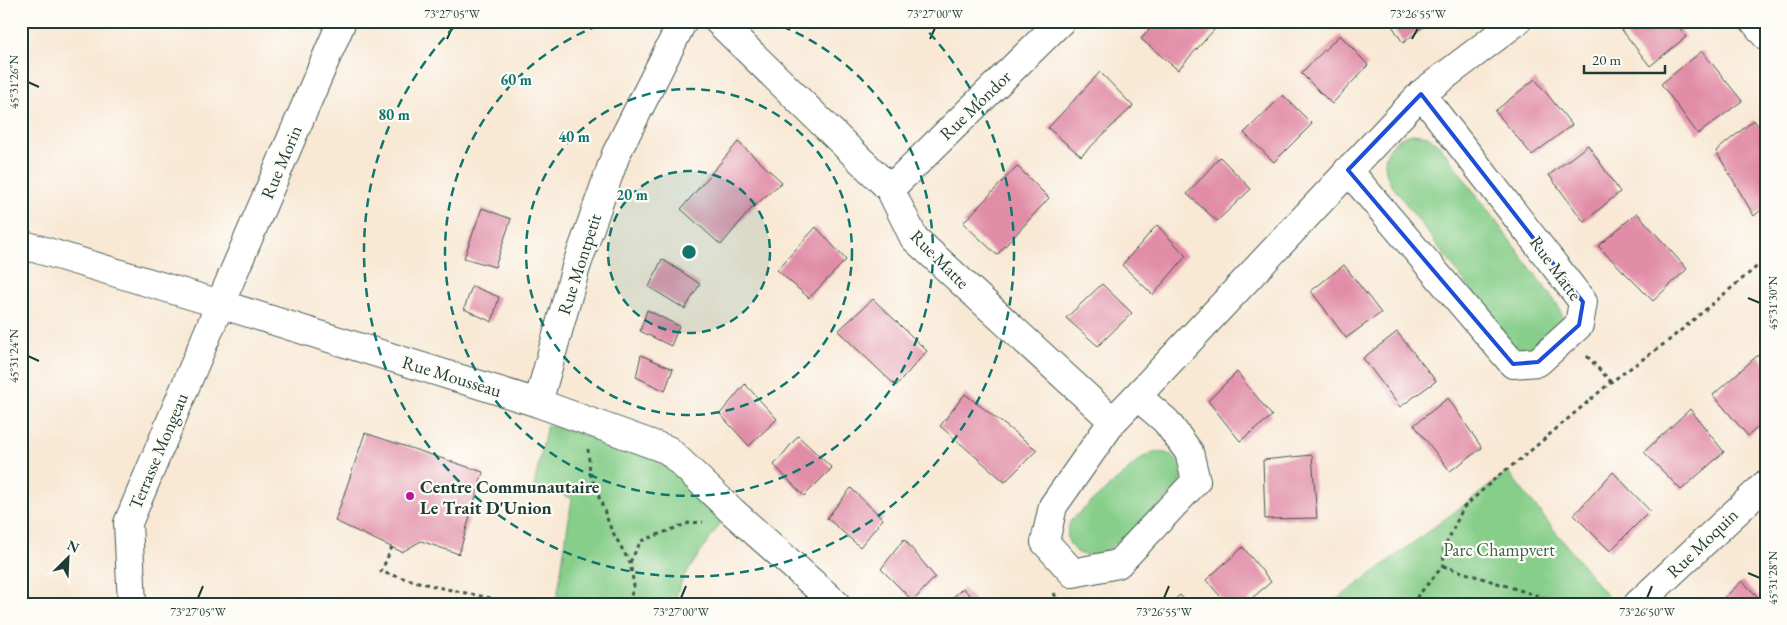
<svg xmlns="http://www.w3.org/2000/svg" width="1787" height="625" viewBox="0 0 1787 625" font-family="'EB Garamond',serif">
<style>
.green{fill:#87ce8a;stroke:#53865f}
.building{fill:#e18da7}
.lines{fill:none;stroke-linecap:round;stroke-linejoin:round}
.minor-casing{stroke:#40574c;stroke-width:30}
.path{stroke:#40574c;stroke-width:3;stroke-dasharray:4 4;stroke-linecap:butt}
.minor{stroke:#fff;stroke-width:28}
.marked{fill:none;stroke:#1d4ed8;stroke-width:4;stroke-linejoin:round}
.ticks{fill:none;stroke:#1f3d34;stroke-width:2}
.ring{fill:none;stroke:#0f766e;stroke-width:2.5;stroke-dasharray:9 6}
.poi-dot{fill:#b5179e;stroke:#fdfcf7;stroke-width:2}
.labels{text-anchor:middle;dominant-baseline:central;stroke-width:4.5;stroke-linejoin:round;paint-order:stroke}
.street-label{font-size:18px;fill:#1f3d34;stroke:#fdfcf7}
.poi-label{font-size:18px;font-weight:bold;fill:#1f3d34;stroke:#fdfcf7;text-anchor:start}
.park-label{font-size:18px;fill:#39614a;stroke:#fdfcf7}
.centre{fill:#0f766e;stroke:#fdfcf7;stroke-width:2.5}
.ring-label{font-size:15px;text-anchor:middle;font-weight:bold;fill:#0f766e;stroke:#fdfcf7;stroke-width:4.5;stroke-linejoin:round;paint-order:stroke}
.neatline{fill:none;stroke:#1f3d34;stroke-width:2}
.ticks-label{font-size:12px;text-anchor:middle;fill:#1f3d34}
</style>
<rect width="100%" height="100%" fill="#fdfcf7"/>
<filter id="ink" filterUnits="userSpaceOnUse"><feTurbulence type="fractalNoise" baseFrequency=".02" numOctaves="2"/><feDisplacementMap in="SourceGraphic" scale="10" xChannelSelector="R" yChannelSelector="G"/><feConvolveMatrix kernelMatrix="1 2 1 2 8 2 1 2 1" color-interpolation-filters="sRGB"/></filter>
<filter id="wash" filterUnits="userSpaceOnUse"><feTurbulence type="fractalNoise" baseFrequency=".0096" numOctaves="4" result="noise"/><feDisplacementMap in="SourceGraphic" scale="20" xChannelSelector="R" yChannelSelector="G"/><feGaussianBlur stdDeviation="1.12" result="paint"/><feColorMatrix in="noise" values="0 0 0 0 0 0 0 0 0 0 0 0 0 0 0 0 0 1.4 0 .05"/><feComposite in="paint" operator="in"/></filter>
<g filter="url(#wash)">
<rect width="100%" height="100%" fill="#f8e8d4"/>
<g class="green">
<path d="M1412,134l16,2 12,10 117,158c11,19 4,26 -6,43l-31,3 -7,-4 -122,-162c-13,-23 -4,-44 21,-50z"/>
<path d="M547,425l117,31 62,59 -43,63 -10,26h-117l16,-106 -38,-12z"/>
<path d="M1154,452c9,0 19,1 24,10 2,4 4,11 3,15 -4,20 -58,59 -75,74 -24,14 -48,-6 -35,-31l72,-63z"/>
<path d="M1508,472l102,128 -4,4h-275z"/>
</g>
<g id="blocks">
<g class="building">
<path d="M1157,21h65l-44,49 -37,-31z"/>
<path d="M1389,21h42l-28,22z"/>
<path d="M1615,21h60l11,16 -36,29z"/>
<path d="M1340,35l28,30 -36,39 -31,-31z"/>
<path d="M1702,51l40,50 -44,33 -37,-50z"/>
<path d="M1100,72l33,34 -52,50 -33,-28z"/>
<path d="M1535,79l37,46 -40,30 -37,-44z"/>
<path d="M1283,95l29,29 -38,38 -30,-29z"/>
<path d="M1754,120l12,16v70l-12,10 -38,-65z"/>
<path d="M738,142l44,40 -31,27 -30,36 -40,-36z"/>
<path d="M1588,145l32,47 -36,30 -35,-47z"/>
<path d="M1220,157l31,32 -34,32 -30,-27z"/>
<path d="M1017,166l32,32 -52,57 -34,-32z"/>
<path d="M482,208l29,11 -16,48 -31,-9z"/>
<path d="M1637,213l50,56 -34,32 -55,-55z"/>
<path d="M1157,225l29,31 -33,39 -31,-30z"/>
<path d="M816,227l30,33 -37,38 -32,-28z"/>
<path d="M662,259l38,25 -15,25 -36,-22z"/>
<path d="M1344,265l37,48 -35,25 -35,-47z"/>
<path d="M1102,284l30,29 -34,33 -32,-28z"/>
<path d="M472,286l27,11 -7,25 -28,-13z"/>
<path d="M873,299l54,52 -31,35 -58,-55z"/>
<path d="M647,310l32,16 -8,20 -31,-15z"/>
<path d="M1397,332l39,49 -36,26 -37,-49z"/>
<path d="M641,355l32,14 -8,22 -29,-14z"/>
<path d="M1758,355l8,9v56l-18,16 -35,-41z"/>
<path d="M1237,372l35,44 -32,25 -32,-40z"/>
<path d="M745,384l32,35 -28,27 -29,-32z"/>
<path d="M965,394l72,56 -32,32 -65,-56z"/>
<path d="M1448,398l34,50 -32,23 -36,-46z"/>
<path d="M1690,409l34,43 -43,38 -37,-38z"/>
<path d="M365,433l118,39 -24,82 -38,-13 -19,11 -67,-31z"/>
<path d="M798,436l34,32 -28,28 -30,-31z"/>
<path d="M1312,455l5,63 -52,1 -2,-59z"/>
<path d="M1613,472l37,39 -40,40 -36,-36z"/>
<path d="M851,488l32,31 -23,28 -33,-29z"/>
<path d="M904,539l31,38 -22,24 -32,-32z"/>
<path d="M1243,547l28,35 -26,22h-18l-21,-24z"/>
<path d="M1742,581l23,23h-47z"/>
<path d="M963,588l15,16h-32z"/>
<path d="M1180,595l8,9h-18z"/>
<path d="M745,599l5,5h-10z"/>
</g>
</g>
</g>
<g filter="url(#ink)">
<use href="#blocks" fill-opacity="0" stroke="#40574c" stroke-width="1"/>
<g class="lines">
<g class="minor-casing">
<g id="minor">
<path d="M718,21l172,168 24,49 199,183"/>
<path d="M1754,21l12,15"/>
<path d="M1348,170l165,194 25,-2 41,-37 4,-23 -162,-208"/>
<path d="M890,189l171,-168"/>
<path d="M21,244l199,60 318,99 130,47 65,62 103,92"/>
<path d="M1137,396l29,25 23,31 7,29 -78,83 -45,9 -28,-31 8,-36 60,-85 24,-25 284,-302 96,-73"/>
<path d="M538,403l38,-136 40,-113 67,-133"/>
<path d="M132,604l-4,-81 92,-219 122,-283"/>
<path d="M1638,604l128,-120"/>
</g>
</g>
<g class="path">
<path d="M1587,356l24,26"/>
<path d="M588,449l2,24 21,56 19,34 4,22 -5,19"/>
<path d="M392,547l-11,25 56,15 73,15"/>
<path d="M630,562l11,-21 48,-18 14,-1"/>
<path d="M1443,566l121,38"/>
<path d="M1054,593l5,11"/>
<path d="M1411,604l32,-38 1,-17 19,-41 35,-32 24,-18 89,-76 57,-41 98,-82"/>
</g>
<use href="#minor" class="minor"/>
</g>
</g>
<path class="marked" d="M1421,94l162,208 -4,23 -41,37 -25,2 -165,-194z"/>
<path class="ticks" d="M447,39l5,-11M930,39l5,-11M1412,39l6,-11M28,82l11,5M1748,298l12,5M28,356l11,5M1748,573l12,5M198,598l5,-12M681,598l5,-12M1164,598l5,-12M1647,598l5,-12"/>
<circle cx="689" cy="252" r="81" fill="#0f766e" fill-opacity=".12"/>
<g class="ring">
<circle cx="689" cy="252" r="81"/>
<circle cx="689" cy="252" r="163"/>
<path d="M768 21A244 244 0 1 1 610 21"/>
<path d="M919 22A325 325 0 1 1 459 22"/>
</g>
<circle class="poi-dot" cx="410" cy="496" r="5"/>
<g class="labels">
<g class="street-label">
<text transform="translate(975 105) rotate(-44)">Rue Mondor</text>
<text transform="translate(281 162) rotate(-67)">Rue Morin</text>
<text transform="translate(940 259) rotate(45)">Rue Matte</text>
<text transform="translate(579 264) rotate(-72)">Rue Montpetit</text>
<text transform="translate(1556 268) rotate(54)">Rue Matte</text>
<text transform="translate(452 376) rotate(17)">Rue Mousseau</text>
<text transform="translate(158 451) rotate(-67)">Terrasse Mongeau</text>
<text transform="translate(1702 543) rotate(-44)">Rue Moquin</text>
</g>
<g class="poi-label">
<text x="420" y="486">Centre Communautaire<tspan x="420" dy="21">Le Trait D'Union</tspan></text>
</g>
<g class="park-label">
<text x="1499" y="549">Parc Champvert</text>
</g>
</g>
<circle cx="689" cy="252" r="8" class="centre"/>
<g class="ring-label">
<text x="516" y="85">60 m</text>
<text x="394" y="120">80 m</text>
<text x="574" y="142">40 m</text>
<text x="632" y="200">20 m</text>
</g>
<rect width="1787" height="625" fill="none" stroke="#fdfcf7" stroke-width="55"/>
<g transform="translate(68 558) rotate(24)" stroke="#fdfcf7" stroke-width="4" paint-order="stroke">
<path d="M0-4L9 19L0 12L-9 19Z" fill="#1f3d34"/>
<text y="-8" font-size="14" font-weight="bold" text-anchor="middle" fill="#1f3d34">N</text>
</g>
<path d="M1584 65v8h81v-8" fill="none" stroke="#1f3d34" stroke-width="2.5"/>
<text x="1592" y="65" font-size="15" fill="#1f3d34" stroke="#fdfcf7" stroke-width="4" paint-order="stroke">20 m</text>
<rect x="28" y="28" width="1732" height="570" class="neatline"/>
<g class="ticks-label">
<text x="452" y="18">73°27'05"W</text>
<text x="935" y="18">73°27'00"W</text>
<text x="1418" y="18">73°26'55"W</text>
<text transform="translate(14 82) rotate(-90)" y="4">45°31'26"N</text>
<text transform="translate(1773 303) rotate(-90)" y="4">45°31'30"N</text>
<text transform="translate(14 356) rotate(-90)" y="4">45°31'24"N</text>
<text transform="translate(1773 578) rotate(-90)" y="4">45°31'28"N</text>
<text x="198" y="616">73°27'05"W</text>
<text x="681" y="616">73°27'00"W</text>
<text x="1164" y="616">73°26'55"W</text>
<text x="1647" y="616">73°26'50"W</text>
</g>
</svg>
